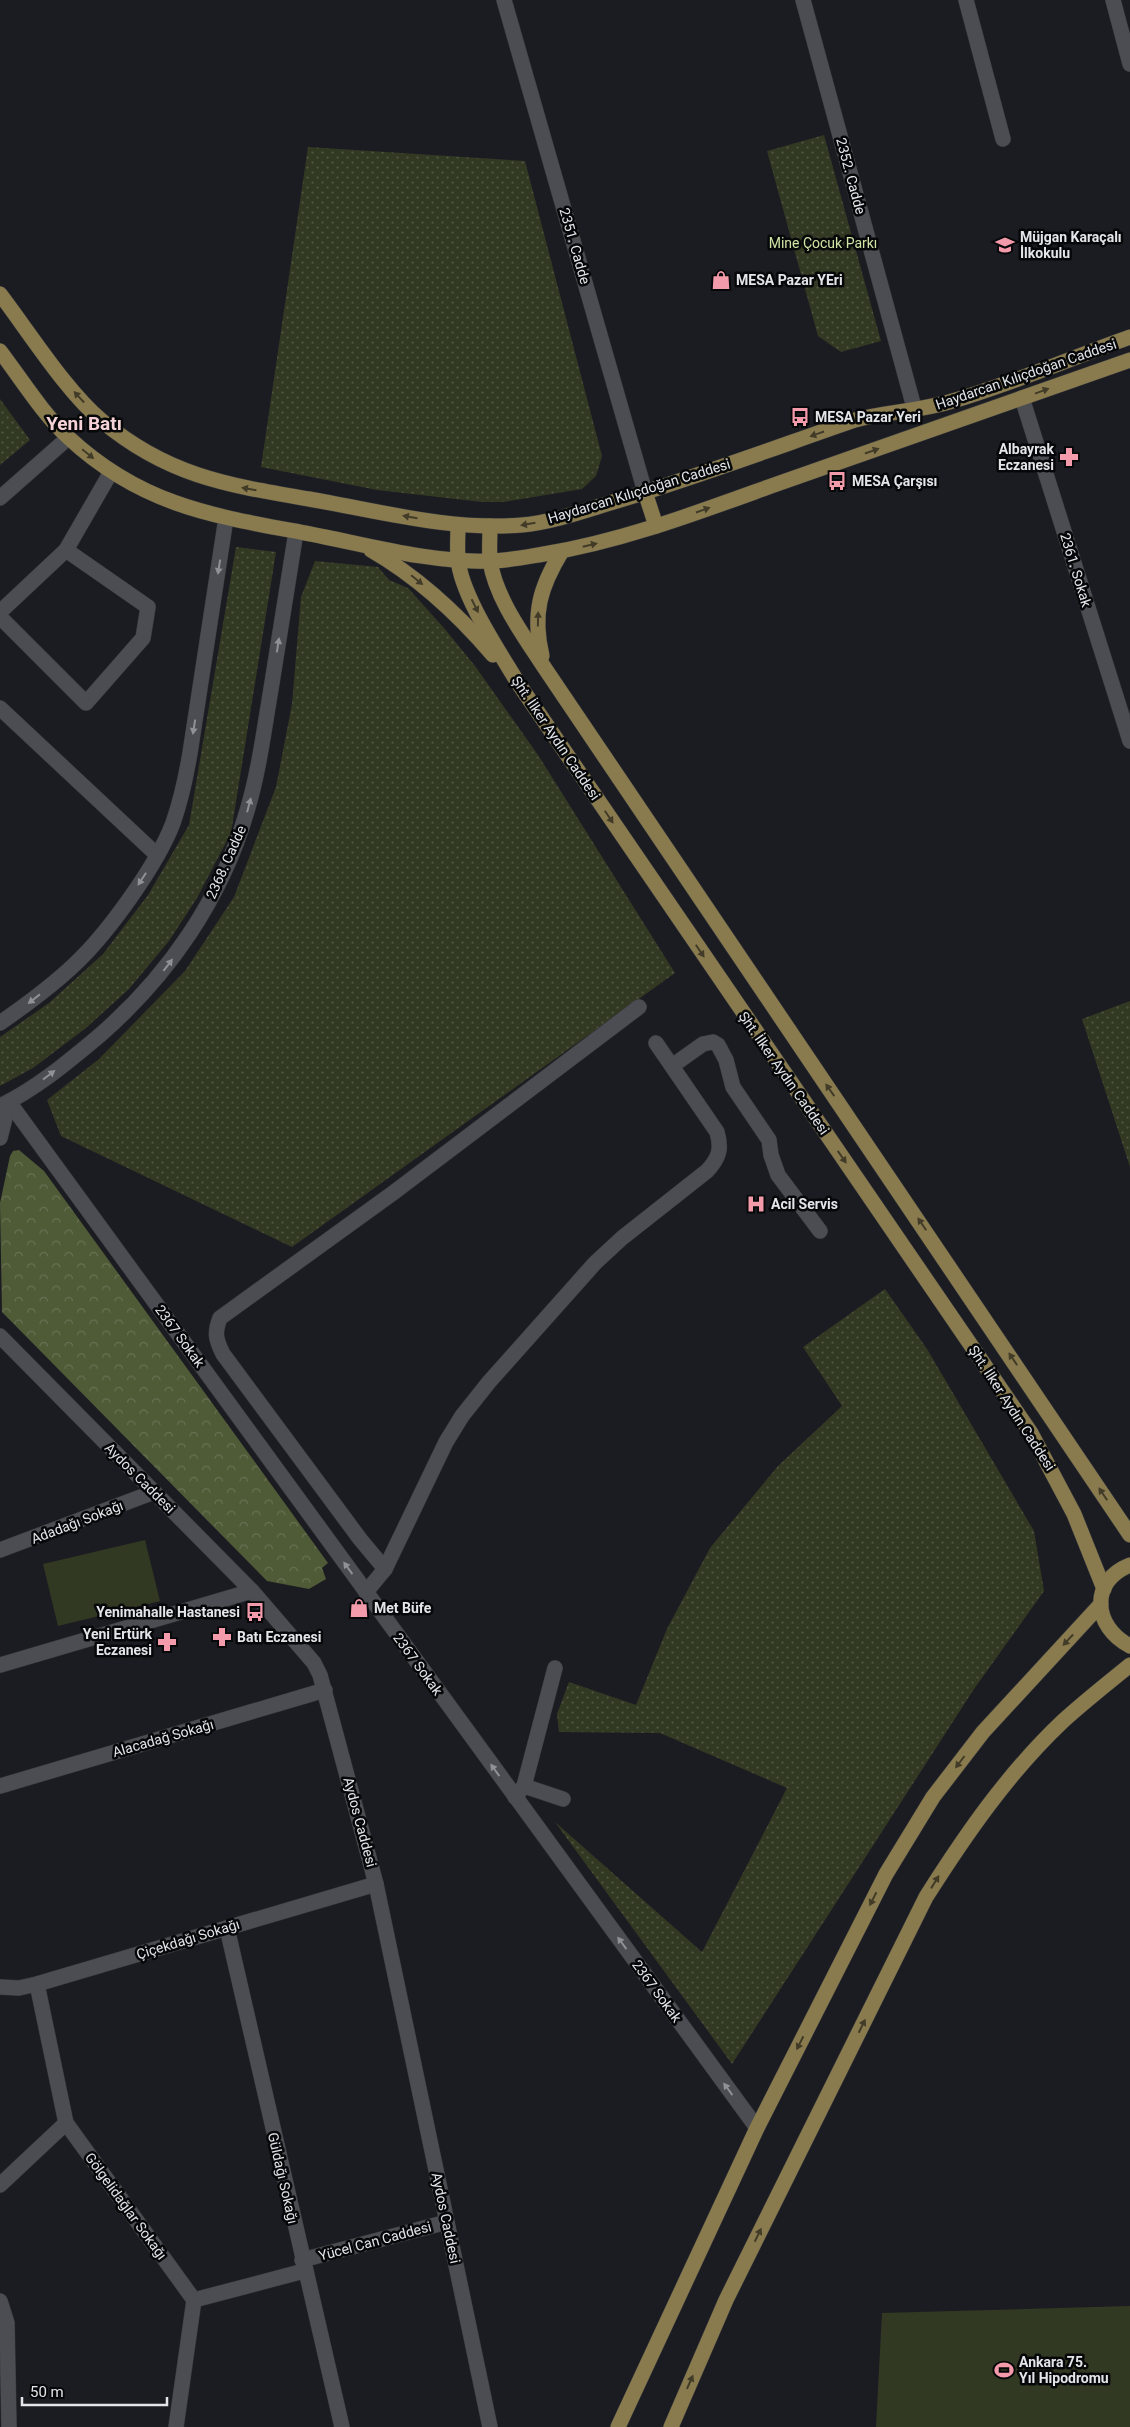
<svg xmlns="http://www.w3.org/2000/svg" width="1130" height="2427" viewBox="0 0 1130 2427" font-family="Roboto,sans-serif">
<style>
.grass{fill:url(#grass-dots)}
.forest{fill:url(#forest-crowns)}
.pitch{fill:#323922}
.lines{fill:none;stroke-linecap:round;stroke-linejoin:round}
.minor-casing{stroke:#37383c;stroke-width:16}
.major-casing{stroke:#37383c;stroke-width:16}
.minor{stroke:#4b4d53;stroke-width:15}
.major{stroke:#897b4e;stroke-width:15}
.oneway{fill:#413b28}
.oneway2{fill:#8f9196}
.labels{text-anchor:middle;dominant-baseline:central;stroke-width:5;stroke-linejoin:round;paint-order:stroke}
.street-label{font-size:14px;fill:#e3e5e8;stroke:#060709}
.poi-label{font-size:14px;font-weight:bold;fill:#e3e5e8;stroke:#060709;text-anchor:start}
.park-label{font-size:14px;fill:#cee3a4;stroke:#060709}
.district-label{font-size:19px;font-weight:bold;fill:#f5d2d7;stroke:#060709}
</style>
<defs>
<pattern id="grass-dots" width="8" height="8" patternUnits="userSpaceOnUse" patternTransform="scale(1.25)"><rect width="8" height="8" fill="#323922"/><path d="M2 2h.1M6 6h.1" fill="none" stroke="#505642" stroke-width="1.8" stroke-linecap="round"/></pattern>
<pattern id="forest-crowns" width="20" height="18" patternUnits="userSpaceOnUse" patternTransform="scale(1.25)"><rect width="20" height="18" fill="#4f5a37"/><path d="M2 6a3 3 0 1 1 6 0M12 15a3 3 0 1 1 6 0" fill="none" stroke="#687254"/></pattern>
</defs>
<rect width="100%" height="100%" fill="#1b1c21"/>
<g class="grass">
<path d="M824,135l57,206 -40,11 -23,-16 -51,-185z"/>
<path d="M308,147l217,14 77,295 -6,20 -14,13 -78,13h-22l-105,-12 -116,-23z"/>
<path d="M0,399l30,41 -30,25z"/>
<path d="M236,547l40,5 -45,281 -34,65 -28,43 -40,48 -43,39 -53,40 -33,18v-49l49,-34 54,-49 45,-59 41,-70z"/>
<path d="M315,561l63,6 11,13 19,8 36,40 31,38 63,89 137,218 -383,274 -231,-111 -14,-36 52,-41 86,-88 49,-74 42,-110 16,-83 9,-107z"/>
<path d="M1130,1001v166l-48,-148z"/>
<path d="M885,1289l42,60 107,182 10,60 -70,98 -242,375 -177,-242 147,130 85,-164 -127,-55 -101,-1 -2,-18 12,-32 67,23 31,-76 43,-81 68,-82 64,-60 -39,-59z"/>
</g>
<path class="forest" d="M19,1150l25,21 284,392 -6,5 4,11 -17,10 -42,-8 -265,-269 -2,-109 10,-47 3,-5z"/>
<g class="pitch">
<path d="M145,1540l15,61 -102,25 -15,-62z"/>
<path d="M1130,2306v121h-254l6,-114z"/>
</g>
<g class="lines">
<g class="minor-casing">
<g id="minor">
<path d="M504,0l141,492"/>
<path d="M803,0l112,411"/>
<path d="M966,0l37,139"/>
<path d="M1113,0l17,64"/>
<path d="M1022,398l108,343"/>
<path d="M0,498l68,-60"/>
<path d="M0,612l66,-62 45,-78"/>
<path d="M0,617l86,86 57,-65 5,-31 -82,-57"/>
<path d="M0,708l157,147"/>
<path d="M0,1023c26,-18 52,-37 75,-59 33,-31 82,-99 98,-141 8,-23 13,-46 17,-70l36,-235"/>
<path d="M672,1066l31,-22 10,-2 5,3 8,15 7,27 36,53 2,15 7,20 42,56"/>
<path d="M9,1102l748,1026"/>
<path d="M0,1106c36,-17 69,-45 99,-70 69,-60 122,-136 148,-225 12,-40 17,-81 24,-122 8,-53 17,-105 25,-157"/>
<path d="M0,1138l9,-36"/>
<path d="M0,1336l252,255 62,72 6,12 56,209 114,543"/>
<path d="M0,1550l154,-58"/>
<path d="M385,1569l-25,-30 -137,-185c-7,-14 -9,-21 -3,-36l173,-125 246,-186"/>
<path d="M366,1592l19,-23 61,-127 16,-26 27,-34 106,-119 27,-25 85,-67c12,-13 15,-22 10,-39l-61,-89"/>
<path d="M0,1665l252,-74"/>
<path d="M0,1786l325,-96"/>
<path d="M524,1786l39,13"/>
<path d="M515,1797l9,-11 31,-118"/>
<path d="M227,1928l115,499"/>
<path d="M37,1984l29,139 128,177 -18,127"/>
<path d="M0,1987l19,1 18,-4 339,-100"/>
<path d="M0,2185l66,-62"/>
<path d="M302,2260l145,-38"/>
<path d="M194,2300l110,-29"/>
<path d="M0,2301l7,22 2,104"/>
</g>
</g>
<g class="major-casing">
<g id="major">
<path d="M0,294c29,38 66,97 102,127 66,55 125,64 207,78 69,12 142,32 213,26 32,-3 67,-16 98,-25 79,-24 157,-53 235,-80 32,-8 63,-9 94,-18 60,-17 122,-44 181,-65"/>
<path d="M0,351c22,29 42,62 69,87 72,67 144,78 236,95 59,11 124,30 184,28 18,0 37,-4 55,-7 79,-13 155,-42 230,-69 119,-42 238,-83 356,-125"/>
<path d="M645,492l11,34"/>
<path d="M458,525c0,11 -1,23 0,34 3,36 41,92 60,124l513,750 43,81 30,75"/>
<path d="M490,526c0,11 -1,24 0,35 6,38 34,75 54,106l586,868"/>
<path d="M371,550c47,27 86,63 122,105"/>
<path d="M542,656c-10,-42 -2,-69 20,-105"/>
<path d="M1130,1565c-41,16 -37,62 0,81"/>
<path d="M618,2427l139,-299 129,-254 47,-77 50,-65 118,-128"/>
<path d="M671,2427l55,-127 200,-403c40,-63 82,-124 137,-176 22,-20 45,-38 67,-56"/>
</g>
</g>
<use href="#minor" class="minor"/>
<use href="#major" class="major"/>
</g>
<defs><path id="oneway-solid" d="M-6-.8H1V-3.2L6.5 0L1 3.2V.8H-6Z" transform="scale(1.25)"/></defs>
<g class="oneway">
<use href="#oneway-solid" transform="translate(1042 391) rotate(-20)"/>
<use href="#oneway-solid" transform="translate(79 397) rotate(-133)"/>
<use href="#oneway-solid" transform="translate(817 434) rotate(161)"/>
<use href="#oneway-solid" transform="translate(872 451) rotate(-19)"/>
<use href="#oneway-solid" transform="translate(88 454) rotate(39)"/>
<use href="#oneway-solid" transform="translate(249 489) rotate(-170)"/>
<use href="#oneway-solid" transform="translate(703 510) rotate(-19)"/>
<use href="#oneway-solid" transform="translate(410 517) rotate(-170)"/>
<use href="#oneway-solid" transform="translate(528 524) rotate(170)"/>
<use href="#oneway-solid" transform="translate(590 545) rotate(-13)"/>
<use href="#oneway-solid" transform="translate(417 580) rotate(39)"/>
<use href="#oneway-solid" transform="translate(475 606) rotate(63)"/>
<use href="#oneway-solid" transform="translate(538 619) rotate(-89)"/>
<use href="#oneway-solid" transform="translate(609 817) rotate(56)"/>
<use href="#oneway-solid" transform="translate(700 951) rotate(56)"/>
<use href="#oneway-solid" transform="translate(830 1090) rotate(-125)"/>
<use href="#oneway-solid" transform="translate(842 1157) rotate(55)"/>
<use href="#oneway-solid" transform="translate(922 1224) rotate(-124)"/>
<use href="#oneway-solid" transform="translate(1013 1359) rotate(-124)"/>
<use href="#oneway-solid" transform="translate(1103 1494) rotate(-124)"/>
<use href="#oneway-solid" transform="translate(1068 1640) rotate(133)"/>
<use href="#oneway-solid" transform="translate(960 1762) rotate(127)"/>
<use href="#oneway-solid" transform="translate(935 1882) rotate(-58)"/>
<use href="#oneway-solid" transform="translate(873 1899) rotate(117)"/>
<use href="#oneway-solid" transform="translate(862 2026) rotate(-64)"/>
<use href="#oneway-solid" transform="translate(800 2043) rotate(117)"/>
<use href="#oneway-solid" transform="translate(758 2235) rotate(-64)"/>
<use href="#oneway-solid" transform="translate(690 2382) rotate(-66)"/>
</g>
<g class="oneway2">
<use href="#oneway-solid" transform="translate(219 567) rotate(99)"/>
<use href="#oneway-solid" transform="translate(278 645) rotate(-81)"/>
<use href="#oneway-solid" transform="translate(194 727) rotate(99)"/>
<use href="#oneway-solid" transform="translate(249 805) rotate(-75)"/>
<use href="#oneway-solid" transform="translate(142 879) rotate(123)"/>
<use href="#oneway-solid" transform="translate(168 965) rotate(-52)"/>
<use href="#oneway-solid" transform="translate(34 999) rotate(142)"/>
<use href="#oneway-solid" transform="translate(49 1075) rotate(-37)"/>
<use href="#oneway-solid" transform="translate(348 1568) rotate(-126)"/>
<use href="#oneway-solid" transform="translate(495 1770) rotate(-126)"/>
<use href="#oneway-solid" transform="translate(622 1943) rotate(-126)"/>
<use href="#oneway-solid" transform="translate(728 2089) rotate(-126)"/>
</g>
<defs>
<g id="school-bare" transform="scale(1.5)"><path d="M0-5L7-2L0 1L-7-2ZM-4 1L0 2.5L4 1V4Q0 6-4 4Z" fill="#f39aab" stroke="#060709" stroke-width="2.5" paint-order="stroke"/></g>
<g id="shop-bare" transform="scale(1.5)"><path d="M-5-2.5h2.3a2.7 3.5 0 0 1 5.4 0H5L5.5 6h-11ZM-1.5-2.5h3a1.5 2.3 0 0 0-3 0Z" fill="#f39aab" stroke="#060709" stroke-width="2.5" paint-order="stroke"/></g>
<g id="bus-bare" transform="scale(1.5)"><path d="M-5-6H5V4H4V6H2V4H-2V6H-4V4H-5ZM-3.5-4V0h7V-4ZM-3.5 1.2v1.5H-2V1.2ZM2 1.2v1.5H3.5V1.2Z" fill="#f39aab" stroke="#060709" stroke-width="2.5" paint-order="stroke"/></g>
<g id="pharmacy-bare" transform="scale(1.5)"><path d="M-2-6h4v4h4v4h-4v4h-4v-4h-4v-4h4Z" fill="#f39aab" stroke="#060709" stroke-width="2.5" paint-order="stroke"/></g>
<g id="hospital-bare" transform="scale(1.5)"><path d="M-5-5h3v3.5h4V-5h3V5h-3V1.5h-4V5h-3Z" fill="#f39aab" stroke="#060709" stroke-width="2.5" paint-order="stroke"/></g>
<g id="stadium-bare" transform="scale(1.5)"><path d="M0-5a6.5 5 0 1 0 0 10a6.5 5 0 1 0 0-10ZM-3.5-1.8h7v3.6h-7Z" fill="#f39aab" stroke="#060709" stroke-width="2.5" paint-order="stroke"/></g>
</defs>
<g fill-rule="evenodd">
<use href="#school-bare" x="1005" y="245"/>
<use href="#shop-bare" x="721" y="280"/>
<use href="#bus-bare" x="800" y="417"/>
<use href="#pharmacy-bare" x="1069" y="457"/>
<use href="#bus-bare" x="837" y="481"/>
<use href="#hospital-bare" x="756" y="1204"/>
<use href="#shop-bare" x="359" y="1608"/>
<use href="#bus-bare" x="255" y="1612"/>
<use href="#pharmacy-bare" x="222" y="1637"/>
<use href="#pharmacy-bare" x="167" y="1642"/>
<use href="#stadium-bare" x="1004" y="2370"/>
</g>
<g class="labels">
<g class="street-label">
<text transform="translate(851 176) rotate(75)">2352. Cadde</text>
<text transform="translate(575 246) rotate(74)">2351. Cadde</text>
<text transform="translate(1026 374) rotate(-19)">Haydarcan Kılıçdoğan Caddesi</text>
<text transform="translate(639 491) rotate(-17)">Haydarcan Kılıçdoğan Caddesi</text>
<text transform="translate(1076 570) rotate(73)">2361. Sokak</text>
<text transform="translate(556 738) rotate(56)">Şht. İlker Aydın Caddesi</text>
<text transform="translate(226 862) rotate(-66)">2368. Cadde</text>
<text transform="translate(784 1073) rotate(55)">Şht. İlker Aydın Caddesi</text>
<text transform="translate(180 1336) rotate(54)">2367 Sokak</text>
<text transform="translate(1012 1408) rotate(57)">Şht. İlker Aydın Caddesi</text>
<text transform="translate(140 1478) rotate(45)">Aydos Caddesi</text>
<text transform="translate(77 1522) rotate(-21)">Adadağı Sokağı</text>
<text transform="translate(418 1664) rotate(54)">2367 Sokak</text>
<text transform="translate(163 1738) rotate(-16)">Alacadağ Sokağı</text>
<text transform="translate(360 1822) rotate(75)">Aydos Caddesi</text>
<text transform="translate(188 1939) rotate(-17)">Çiçekdağı Sokağı</text>
<text transform="translate(657 1991) rotate(54)">2367 Sokak</text>
<text transform="translate(283 2178) rotate(77)">Güldağı Sokağı</text>
<text transform="translate(126 2206) rotate(54)">Gölgelidağlar Sokağı</text>
<text transform="translate(446 2218) rotate(78)">Aydos Caddesi</text>
<text transform="translate(375 2241) rotate(-15)">Yücel Can Caddesi</text>
</g>
<g class="poi-label">
<text x="1020" y="237">Müjgan Karaçalı<tspan x="1020" dy="16">İlkokulu</tspan></text>
<text x="736" y="280">MESA Pazar YEri</text>
<text x="815" y="417">MESA Pazar Yeri</text>
<text x="1054" y="449" text-anchor="end">Albayrak<tspan x="1054" dy="16">Eczanesi</tspan></text>
<text x="852" y="481">MESA Çarşısı</text>
<text x="771" y="1204">Acil Servis</text>
<text x="374" y="1608">Met Büfe</text>
<text x="240" y="1612" text-anchor="end">Yenimahalle Hastanesi</text>
<text x="152" y="1634" text-anchor="end">Yeni Ertürk<tspan x="152" dy="16">Eczanesi</tspan></text>
<text x="237" y="1637">Batı Eczanesi</text>
<text x="1019" y="2362">Ankara 75.<tspan x="1019" dy="16">Yıl Hipodromu</tspan></text>
</g>
<g class="park-label">
<text x="823" y="243">Mine Çocuk Parkı</text>
</g>
<g class="district-label">
<text x="84" y="423">Yeni Batı</text>
</g>
</g>
<path d="M22 2397v8h145v-8" fill="none" stroke="#e3e5e8" stroke-width="2.5"/>
<text x="30" y="2397" font-size="15" fill="#e3e5e8" stroke="#060709" stroke-width="4" paint-order="stroke">50 m</text>
</svg>
